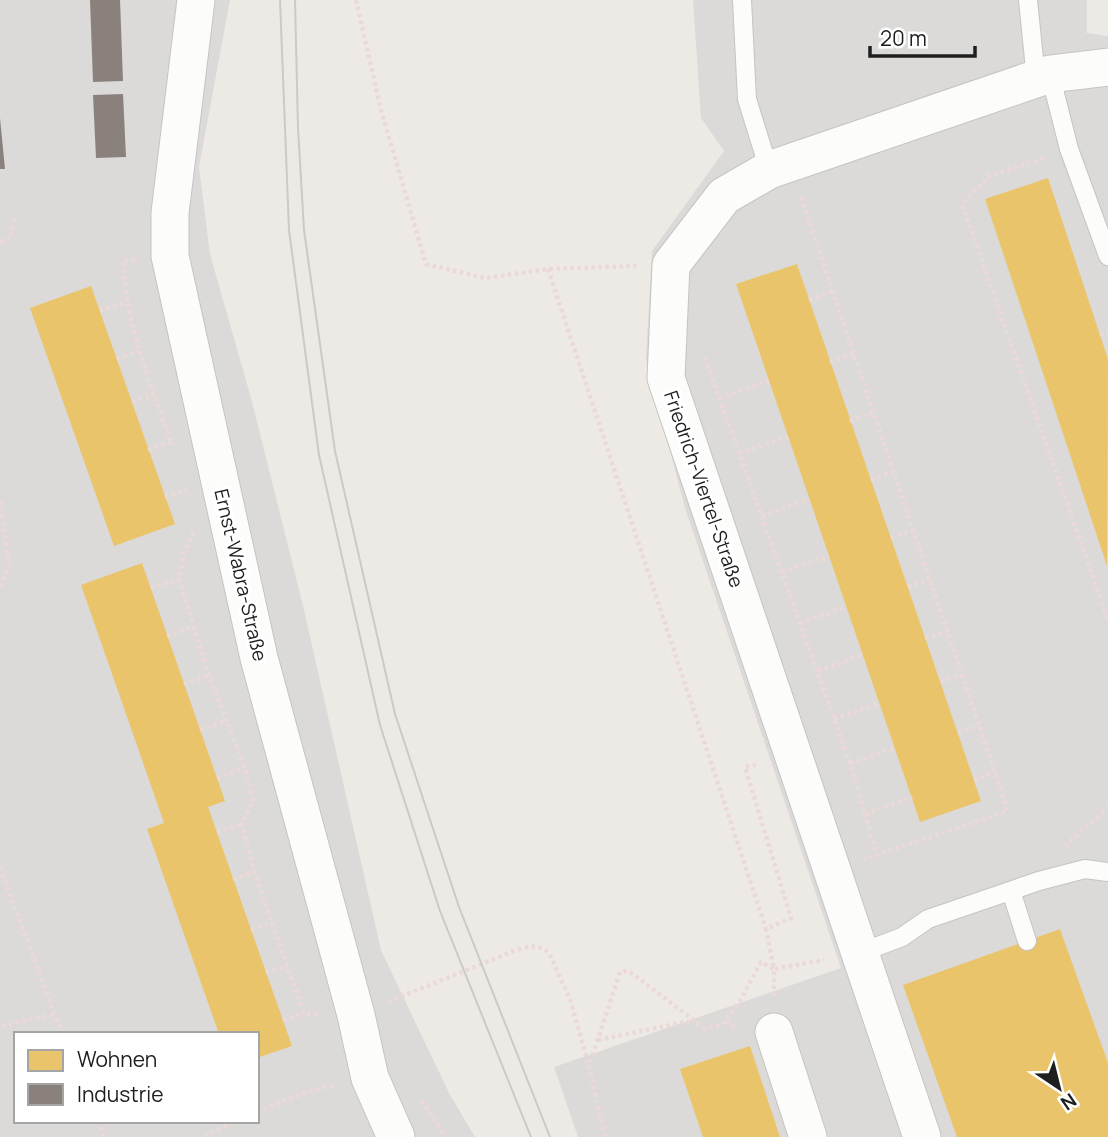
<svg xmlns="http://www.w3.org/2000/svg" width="1108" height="1137" viewBox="0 0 1108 1137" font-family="Manrope,sans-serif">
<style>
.residential{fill:#dcdad8;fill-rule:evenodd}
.religious{fill:#dbdad8}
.homes{fill:#e9c46a}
.industry{fill:#8a817c}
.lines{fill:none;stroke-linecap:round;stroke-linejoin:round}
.service-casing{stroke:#c5c4c2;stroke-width:20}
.minor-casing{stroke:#c5c4c2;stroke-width:39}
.path{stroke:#ebd9d8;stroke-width:4.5;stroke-dasharray:3.5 3.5;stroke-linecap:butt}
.service{stroke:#fcfcfb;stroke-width:18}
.minor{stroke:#fcfcfb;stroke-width:37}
.tram{stroke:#cacac9;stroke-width:2}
.labels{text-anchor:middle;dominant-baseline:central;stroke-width:7;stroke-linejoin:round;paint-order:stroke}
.street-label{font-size:19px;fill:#1e1e1e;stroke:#fff}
</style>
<rect width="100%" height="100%" fill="#edeae6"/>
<g class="residential">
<path d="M0,0h230l-31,167 11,87 41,144 53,212 77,340 68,143 26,44h-475zM16,1034h241v87h-241z"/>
<path d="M1087,33l21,3v1101h-530l-24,-70 287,-99 -156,-460 -39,-149 6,-108 72,-100z"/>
</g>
<g class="religious">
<path d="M0,0h87l5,254 -91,5 3,-25 -4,-1v-60l5,-1z"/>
<path d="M693,0h394v33l-363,118 -23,-33z"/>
</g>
<g class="homes">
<path d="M1048,178l60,181 -1,207 -122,-367z"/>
<path d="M797,264l184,537 -61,21 -184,-538z"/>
<path d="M91,286l84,238 -61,22 -84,-238z"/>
<path d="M142,563l83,238 -17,6 84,239 -35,12v-24h-38l-72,-205 17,-6 -83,-238z"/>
<path d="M1060,929l48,134v74h-151l-54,-152z"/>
<path d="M750,1046l30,91h-77l-23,-68z"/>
</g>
<g class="industry">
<path d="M90,0h30l3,81 -30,1z"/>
<path d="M123,94l3,63 -30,1 -3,-63z"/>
<path d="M0,118l5,51h-5z"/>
</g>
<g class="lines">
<g class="service-casing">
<g id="service">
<path d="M742,0l5,99 22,71"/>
<path d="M1028,0l8,79"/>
<path d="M1050,74l19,75 39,107"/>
<path d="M1011,891l16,50"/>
<path d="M860,953l42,-16 26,-18 111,-38 46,-12 23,3"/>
</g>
</g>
<g class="minor-casing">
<g id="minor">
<path d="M196,0l-26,213v43l89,402 97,357 14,63 26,59"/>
<path d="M774,1032l34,105"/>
<path d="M922,1137l-256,-759 5,-113 53,-69 45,-26 281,-96 58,-7"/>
</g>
</g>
<g class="path">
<path d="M356,0l25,110 45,154 59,14 63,-9 88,-3"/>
<path d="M1044,158l-55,18 -27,28 146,416"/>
<path d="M801,197l207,614 -144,48"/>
<path d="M0,242l10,-3 5,-22"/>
<path d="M135,259l-12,1c4,69 27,121 49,185"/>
<path d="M548,269l218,660"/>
<path d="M809,300l24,-9"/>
<path d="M100,311l25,-8"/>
<path d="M1100,335l8,-3"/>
<path d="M705,358l145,405 27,92"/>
<path d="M117,359l21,-9"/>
<path d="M830,362l24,-8"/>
<path d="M719,398l50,-17"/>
<path d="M132,402l22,-7"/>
<path d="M850,421l24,-9"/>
<path d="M148,450l23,-8"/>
<path d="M739,453l49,-16"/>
<path d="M871,480l23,-9"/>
<path d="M165,497l22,-7"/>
<path d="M0,501l9,64 -9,22"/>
<path d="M762,516l47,-17"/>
<path d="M193,532l-9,21 -5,26 30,96 36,93 8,33 -11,23 12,48 50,141 15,1"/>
<path d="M891,538l23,-8"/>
<path d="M782,572l47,-16"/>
<path d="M908,587l22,-8"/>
<path d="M151,588l28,-9"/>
<path d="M800,623l46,-16"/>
<path d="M167,636l27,-10"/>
<path d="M925,638l23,-7"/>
<path d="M818,671l45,-16"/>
<path d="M941,682l21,-7"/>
<path d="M184,684l25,-9"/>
<path d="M834,719l46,-16"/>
<path d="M200,730l26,-9"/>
<path d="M958,733l21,-7"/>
<path d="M850,763l45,-15"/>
<path d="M217,778l28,-10"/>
<path d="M974,780l21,-8"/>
<path d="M865,814l47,-17"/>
<path d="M217,832l25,-8"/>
<path d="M1065,846l43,-39"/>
<path d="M0,867l62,167"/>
<path d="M233,879l21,-7"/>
<path d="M251,930l21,-7"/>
<path d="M266,973l21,-7"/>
<path d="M774,996v-27l50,-9"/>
<path d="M388,1002l128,-52c13,-3 22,-7 33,3l21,46 19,67"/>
<path d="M283,1020l21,-7"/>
<path d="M725,1022l14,7"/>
<path d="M2,1026l52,-12"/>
<path d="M598,1040l92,-19"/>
<path d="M422,1101l24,36"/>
<path d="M257,1112l49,-20 30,-7"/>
<path d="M98,1121l6,16"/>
<path d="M205,1137l29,-16"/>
<path d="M605,1137l-16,-71 31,-94 8,-1 5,3 71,54 18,-3 19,-26 20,-37 13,7 -8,-40 25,-11 -46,-151 14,-3"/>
</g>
<use href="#service" class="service"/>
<use href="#minor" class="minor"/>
<g class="tram">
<path d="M280,0l9,230 30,225 61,270 60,186 91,226"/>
<path d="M295,0l3,128 6,102 31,221 60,263 64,193 91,230"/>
</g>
</g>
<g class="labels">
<g class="street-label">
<text transform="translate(704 489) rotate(71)">Friedrich-Viertel-Straße</text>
<text transform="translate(241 575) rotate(77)">Ernst-Wabra-Straße</text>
</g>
</g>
<rect x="14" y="1032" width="245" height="91" fill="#ffffff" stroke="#a5a5a5" stroke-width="2"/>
<rect x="28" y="1050" width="35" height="21" fill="#e9c46a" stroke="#a5a5a5" stroke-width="2"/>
<text x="77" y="1067" font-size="21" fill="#1e1e1e">Wohnen</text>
<rect x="28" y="1084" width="35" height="21" fill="#8a817c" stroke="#a5a5a5" stroke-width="2"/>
<text x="77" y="1102" font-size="21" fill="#1e1e1e">Industrie</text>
<g transform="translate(1059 1088) rotate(145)" stroke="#ffffff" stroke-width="5" paint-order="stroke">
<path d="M0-5L12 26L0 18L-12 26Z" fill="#1e1e1e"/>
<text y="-10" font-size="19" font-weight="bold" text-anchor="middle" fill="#1e1e1e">N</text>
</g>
<path d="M870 46v10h105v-10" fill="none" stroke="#1e1e1e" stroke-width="3.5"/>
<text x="880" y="46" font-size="21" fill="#1e1e1e" stroke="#ffffff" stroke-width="5" paint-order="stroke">20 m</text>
</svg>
